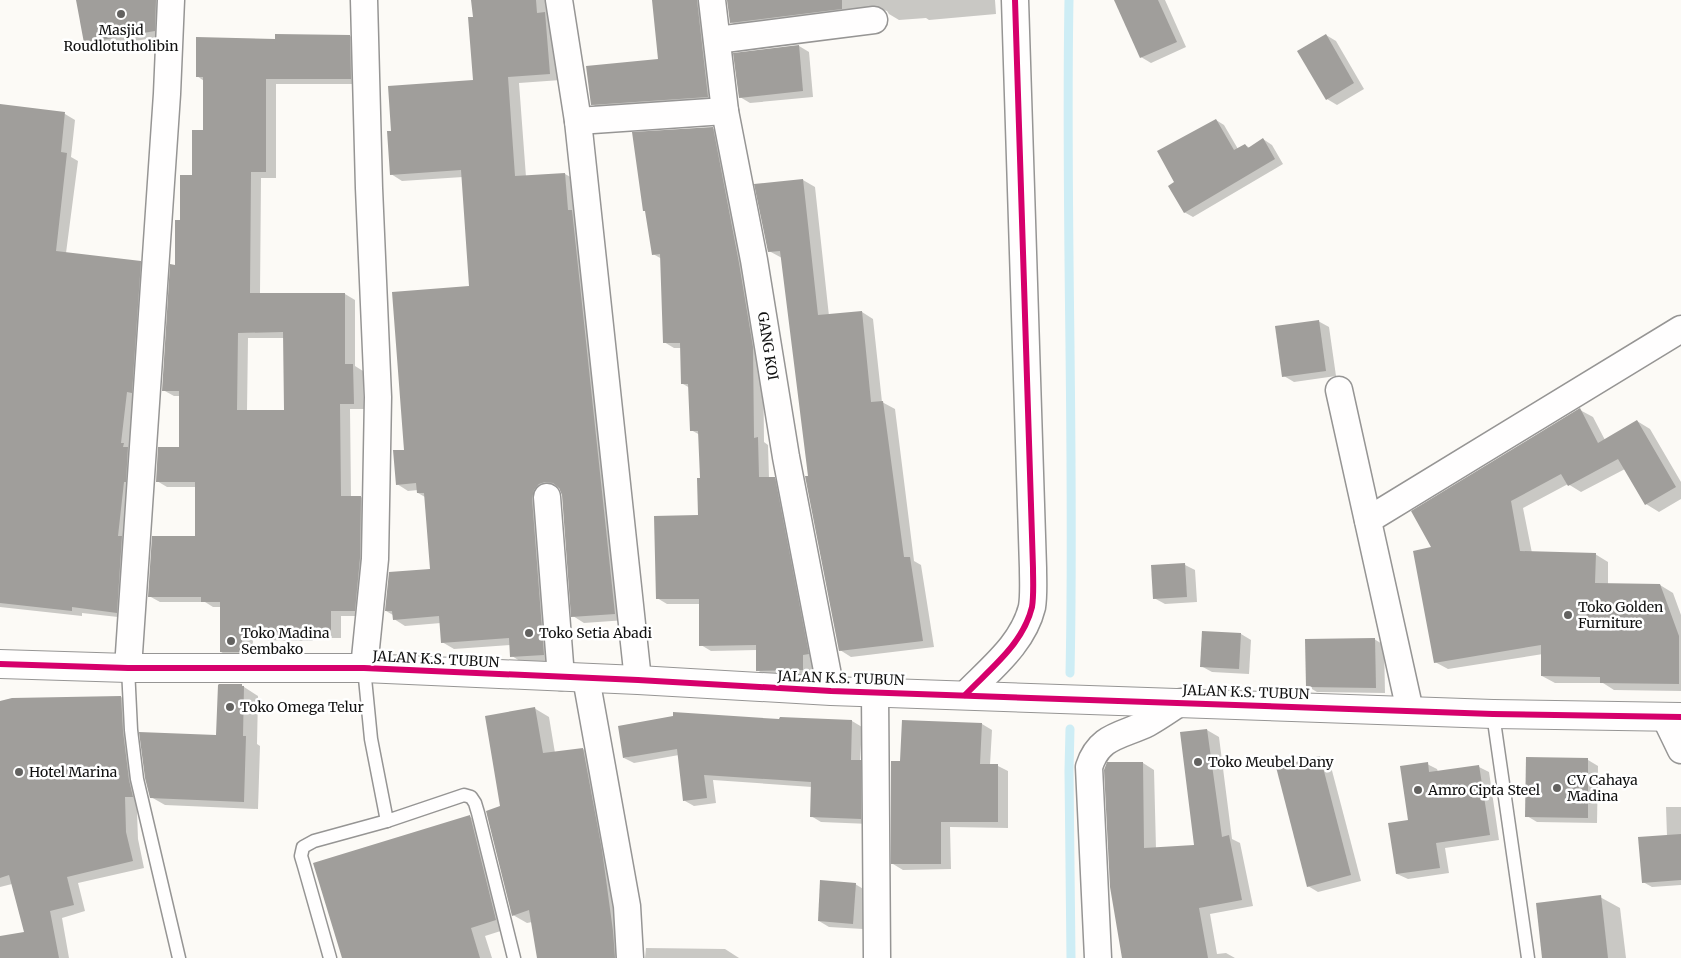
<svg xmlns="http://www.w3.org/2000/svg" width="1681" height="958" viewBox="0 0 1681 958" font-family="Merriweather,serif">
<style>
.shadow{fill:#0003;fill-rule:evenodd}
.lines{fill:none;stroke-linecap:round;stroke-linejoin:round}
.stream{stroke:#ceedf5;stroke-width:9}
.building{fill:#a09e9b;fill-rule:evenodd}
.service-casing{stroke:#969594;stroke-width:15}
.minor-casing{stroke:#969594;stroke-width:29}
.tertiary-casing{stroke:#969594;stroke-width:30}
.service{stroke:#fffefe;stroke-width:12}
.minor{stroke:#fffefe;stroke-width:26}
.tertiary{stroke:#fffefe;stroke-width:28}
.cycleway-casing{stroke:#fff;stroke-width:9}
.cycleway{stroke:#d6006c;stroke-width:6}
.poi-dot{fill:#636260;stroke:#fff;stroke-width:2}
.labels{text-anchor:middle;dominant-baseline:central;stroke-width:5;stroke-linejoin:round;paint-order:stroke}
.poi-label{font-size:14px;fill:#101010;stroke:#fff;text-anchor:start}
.street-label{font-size:14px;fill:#101010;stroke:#fff}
</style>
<rect width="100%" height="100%" fill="#fcfaf6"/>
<g class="shadow">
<path d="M78,0h90l-4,36 -69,12 -10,-6z"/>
<path d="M473,0h74l14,80 -42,3 7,94 39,-3 11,6 50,440 -42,3 -11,-7 -10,-120 -3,-8 -10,3 5,170 -32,2 -11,-7 -1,-11 -57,4 -12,-7 -1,-19 -36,3 -11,-7 -1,-4 -7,-4 45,-41 -6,-73 -7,-4v-3l-10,1 -11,-7 8,-33 65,-164 -7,-110 -61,4 -11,-7 2,-42 81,-51z"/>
<path d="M653,0h55l10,102 -116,8 -10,-6 67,-44z"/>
<path d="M728,0h267l1,14 -67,6 -3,-2 -27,2 -10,-6 -2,-3 -4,-1 -142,18 -10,-6z"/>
<path d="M1126,0h39l21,47 -35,16 -10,-6z"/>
<path d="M1326,35l10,6 28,48 -27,16 -10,-6z"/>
<path d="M350,36l10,6 1,42h-85v94h-15l-1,116h85l10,6v66l8,5 1,38h-14l1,88h10l10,6 -6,113h-24v22h-28v3l-60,-1 -1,18h-21l-10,-6v-45h-8l-8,-5h-45l-11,-6 48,-59 -1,-50h-29l-10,-6 23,-32v-53h-6l-11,-6 18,-169 23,-90v-50l-7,-5 79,-35zM248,338h37v74l-38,-1z"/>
<path d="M799,46l10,6 4,45 -63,6 -10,-6z"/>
<path d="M0,106l65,8 10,6 -4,37 7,4 -12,92 74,9 11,6 -24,350 -45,-5v3l-82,-9z"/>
<path d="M1216,120l8,5 14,24 7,-4 5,3 13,-9 9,6 11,19 -90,53 -9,-5 -8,-29z"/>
<path d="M712,128l11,6 40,219 1,89 4,3 1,33h5l10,6 29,176v15l-46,1 -10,-6v-20l-46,1 -10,-6 -1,-41h-33l-10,-6 42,-82 2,-37 -1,-44 -9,-5 -1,-42 -7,-4 -1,-36h-8l-10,-6 -2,-83 -9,-5z"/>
<path d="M803,180l12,7 14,129 33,-4 11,7 9,83 13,7 19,152 7,4 13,82 -83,10 -11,-7 -31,-172 -27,-220 -13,-7z"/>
<path d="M1318,321l11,6 7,49 -42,6 -10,-6z"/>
<path d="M1580,410l13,7 12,23 32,-19 13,8 31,53v17l-22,13 -13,-8 -21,-35 -44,23 -13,-8 -45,24 9,45 63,1 13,8v22l52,1 13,8 8,22v76l-67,-1 -11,-7h-48l-13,-7 1,-22 -95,15 -13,-7 -2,-114z"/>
<path d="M1185,565l10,5 2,32 -32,2 -11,-6z"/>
<path d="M1241,634l10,6 -2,34 -37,-2 -11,-6z"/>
<path d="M1374,639l10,6 1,48 -68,-1 -10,-6z"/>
<path d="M241,685l17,11 -1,48 3,2 -2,63 -93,-4 -14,-8 66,-61z"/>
<path d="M121,697l12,7 5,135 6,29 -66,15 7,28 -23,7 7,40h-69v-21l25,-4 -13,-49 -12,3v-185z"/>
<path d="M534,708l15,9 6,36 28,-4 15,9 31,200h-91l-6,-36 -5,1 -14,-8 -11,-108z"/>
<path d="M781,721h71l10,6 -2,35 10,5v57l-49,-2 -10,-6 1,-29 -99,-7 3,23 -22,3 -9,-5 -6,-46 -45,8 -10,-5z"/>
<path d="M982,724l10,6 -2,35 8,1 10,5v57l-58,-1 1,42 -48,1 -10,-6 8,-102z"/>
<path d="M1207,730l12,7 13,102 8,4 13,63 -43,8 7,40 9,-1 9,5h-112l20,-195 11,7 2,79 39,-3 -14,-113z"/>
<path d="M1320,758l10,5 31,118 -43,11 -10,-6z"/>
<path d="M1588,760l10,6 -1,57 -60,-1 -10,-6z"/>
<path d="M1427,764l10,5 1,3 41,-5 10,5 10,68 -54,8 4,25 -41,6 -11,-5 12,-53z"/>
<path d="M1666,807h15v78l-29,2 -9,-5 24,-46z"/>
<path d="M470,817l14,8 26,103 -25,8 7,22h-149z"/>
<path d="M855,884l10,6 -2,39 -34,-2 -10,-6z"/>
<path d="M1600,897l20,11 6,50h-82z"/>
<path d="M646,948l79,1 14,9h-94z"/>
</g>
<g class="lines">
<g class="stream">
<path d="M1069,0c-4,224 6,449 1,673"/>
<path d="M1070,729l-1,42 2,187"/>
</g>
</g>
<g class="building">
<path d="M76,0h80l-1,31 -71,12z"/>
<path d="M471,0h65l1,13 8,-1 5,62 -42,3 7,99 50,-3 3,37h4l43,404 -44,3 -9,-122 -3,-7 -6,-5 -8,-1 -6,2 -5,6 -2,8 12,157 -34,2 -1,-19 -68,5 -2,-27 -46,4 -1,-9h-7l4,-39 41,-3 -6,-76h-7l-1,-10 -20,2 -3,-35h11l-12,-158 77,-6 -8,-116 -71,5 -3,-44h4l-3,-45 85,-6 -5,-63h5z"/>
<path d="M652,0h45l11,97 -117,8 -5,-39 72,-7z"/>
<path d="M727,0h115v9l-112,14z"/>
<path d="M1114,0h44l19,42 -37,16z"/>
<path d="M275,34l75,1 1,44h-85v93h-15l-1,121h95v71h8l1,40h-14l1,92h20l-1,62 -5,53h-24v22h-28v2h-61v17h-22v-50h-19v-5h-53l4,-61h43v-54h-39l2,-35h21v-56h-17l8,-127 5,1v-45h5v-45h12v-45h11v-53h-7v-40l79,2zM283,332l1,78h-47l1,-77z"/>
<path d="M1326,34l28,49 -28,17 -29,-49z"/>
<path d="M799,45l4,46 -64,7 -6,-45z"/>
<path d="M0,104l65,8 -4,40 6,1 -11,98 85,10 -9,132 -5,-1 -6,51h3l-1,4h5l-2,35h-2l-6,54h4l-5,77 -45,-6v4l-72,-8z"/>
<path d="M1216,119l18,31 11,-6 3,4 15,-10 12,21 -91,54 -16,-27 6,-4 -17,-31z"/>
<path d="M713,127l26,136 14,84 1,91 4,-1 1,40h16l34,177 -6,1v15l-47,1v-26l-57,1v-47h-43l-2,-83 44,-1 -1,-37h3l-2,-47h-8l-2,-47h-7l-1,-41h-17l-3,-89 -8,1 -7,-44h-2l-11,-79z"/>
<path d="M803,179l15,136 44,-4 9,91 12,-1 21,156h6l13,84 -84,10 -34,-175h3l-28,-225 -12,1 -14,-68z"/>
<path d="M1319,320l7,51 -44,6 -7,-51z"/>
<path d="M1580,408l18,35 39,-23 39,67 -31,18 -27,-46 -50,27 -7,-12 -50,27 9,50 76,2 -1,30 65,1 19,52v48l-79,-1v-6l-59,-1v-31l-107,18 -21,-112 18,-4 -20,-36z"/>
<path d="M1185,563l2,34 -34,2 -2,-34z"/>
<path d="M1202,631l39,2 -2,36 -39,-2z"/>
<path d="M1375,638l1,50 -70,-1 -1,-48z"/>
<path d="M219,684h23v2h2l-1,50h3l-2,66 -94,-4 -5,-20 -6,-46 77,3 2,-50z"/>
<path d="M121,696l2,35 6,49 4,17h-8l1,35 7,29 -66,16 7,28 -24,6 9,47h-59v-22l24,-4 -15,-57 -9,3v-177l12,-3z"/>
<path d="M535,707l8,46 40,-5 19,102 11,81 2,27h-78l-8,-48 -17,6 -26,-105 14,-5 -15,-90z"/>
<path d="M673,712l106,7 1,-2 72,3 -1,40h10v59l-51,-2 1,-35 -107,-7 3,23 -24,3 -6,-52 -54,9 -5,-32 55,-10z"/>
<path d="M902,720l80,3 -2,41h18v58h-57v42h-50v-103h9z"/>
<path d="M1207,729l15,108 7,-2 13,65 -43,8 9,50h-86l-12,-71 -6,-117 3,-8h36l1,86 50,-3 -14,-113z"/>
<path d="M1320,756l31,119 -44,12 -31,-120z"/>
<path d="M1526,757l62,1v60l-63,-1z"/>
<path d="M1428,762l1,10 50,-7 11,70 -54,8 4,25 -44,6 -8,-51 20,-3 -8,-54z"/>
<path d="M470,815l26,105 -25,8 9,30h-138l-29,-95z"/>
<path d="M1681,834v46l-39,3 -4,-46z"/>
<path d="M820,880l36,3 -3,41 -35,-3z"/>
<path d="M1601,895l7,63h-66l-6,-55z"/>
</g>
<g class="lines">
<g class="service-casing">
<g id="service">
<path d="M128,668l3,62 6,49 42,179"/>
<path d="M364,668l7,71 16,82 77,-26 7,2 4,6 3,10 36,145"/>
<path d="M1493,714l35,244"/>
<path d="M330,958l-26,-92 -3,-10 2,-9 11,-6 73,-20"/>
</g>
</g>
<g class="minor-casing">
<g id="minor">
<path d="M559,0l19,121 60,559"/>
<path d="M712,0l13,111 29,149 32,197 45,234"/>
<path d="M717,40l157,-20"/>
<path d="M578,121l147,-10"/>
<path d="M1339,390l71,321"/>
<path d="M547,497l14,180"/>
<path d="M1368,520l313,-191"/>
<path d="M128,668l39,-574 4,-94"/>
<path d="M364,668l11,-109 3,-162 -9,-209 -5,-188"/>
<path d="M586,678l41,228 3,52"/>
<path d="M875,692l2,266"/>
<path d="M965,695c26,-27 58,-51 67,-88 2,-12 1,-27 1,-39l-18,-568"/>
<path d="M1665,717l16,33"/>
<path d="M1098,958l-9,-191c10,-32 33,-31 59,-44 11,-6 22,-14 33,-21"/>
</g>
</g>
<g class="tertiary-casing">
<path id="tertiary" d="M0,664l128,4h236l274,12 193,11 662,23 188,3"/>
</g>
<use href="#service" class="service"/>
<use href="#minor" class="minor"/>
<use href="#tertiary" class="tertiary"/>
<g class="cycleway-casing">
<g id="cycleway">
<path d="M0,664l128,4h236l274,12 193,11 662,23 188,3"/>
<path d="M965,695c26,-27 58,-51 67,-88 2,-12 1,-27 1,-39l-18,-568"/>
</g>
</g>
<use href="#cycleway" class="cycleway"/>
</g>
<g class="poi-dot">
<circle cx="121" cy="14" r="5"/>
<circle cx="1568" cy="615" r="5"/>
<circle cx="529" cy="633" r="5"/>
<circle cx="231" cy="641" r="5"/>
<circle cx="230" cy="707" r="5"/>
<circle cx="1198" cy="762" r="5"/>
<circle cx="19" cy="772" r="5"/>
<circle cx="1557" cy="788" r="5"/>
<circle cx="1418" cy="790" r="5"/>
</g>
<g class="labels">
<g class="poi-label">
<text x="121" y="30" text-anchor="middle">Masjid<tspan x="121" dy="16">Roudlotutholibin</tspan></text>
<text x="1578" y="607">Toko Golden<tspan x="1578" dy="16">Furniture</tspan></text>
<text x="241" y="633">Toko Madina<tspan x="241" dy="16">Sembako</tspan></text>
<text x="539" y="633">Toko Setia Abadi</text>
<text x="240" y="707">Toko Omega Telur</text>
<text x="1208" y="762">Toko Meubel Dany</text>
<text x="29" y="772">Hotel Marina</text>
<text x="1567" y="780">CV Cahaya<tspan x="1567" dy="16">Madina</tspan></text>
<text x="1428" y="790">Amro Cipta Steel</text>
</g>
<g class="street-label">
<text transform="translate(768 346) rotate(81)">GANG KOI</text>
<text transform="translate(436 659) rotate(3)">JALAN K.S. TUBUN</text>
<text transform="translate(841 678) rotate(2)">JALAN K.S. TUBUN</text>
<text transform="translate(1246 692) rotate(2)">JALAN K.S. TUBUN</text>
</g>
</g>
</svg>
